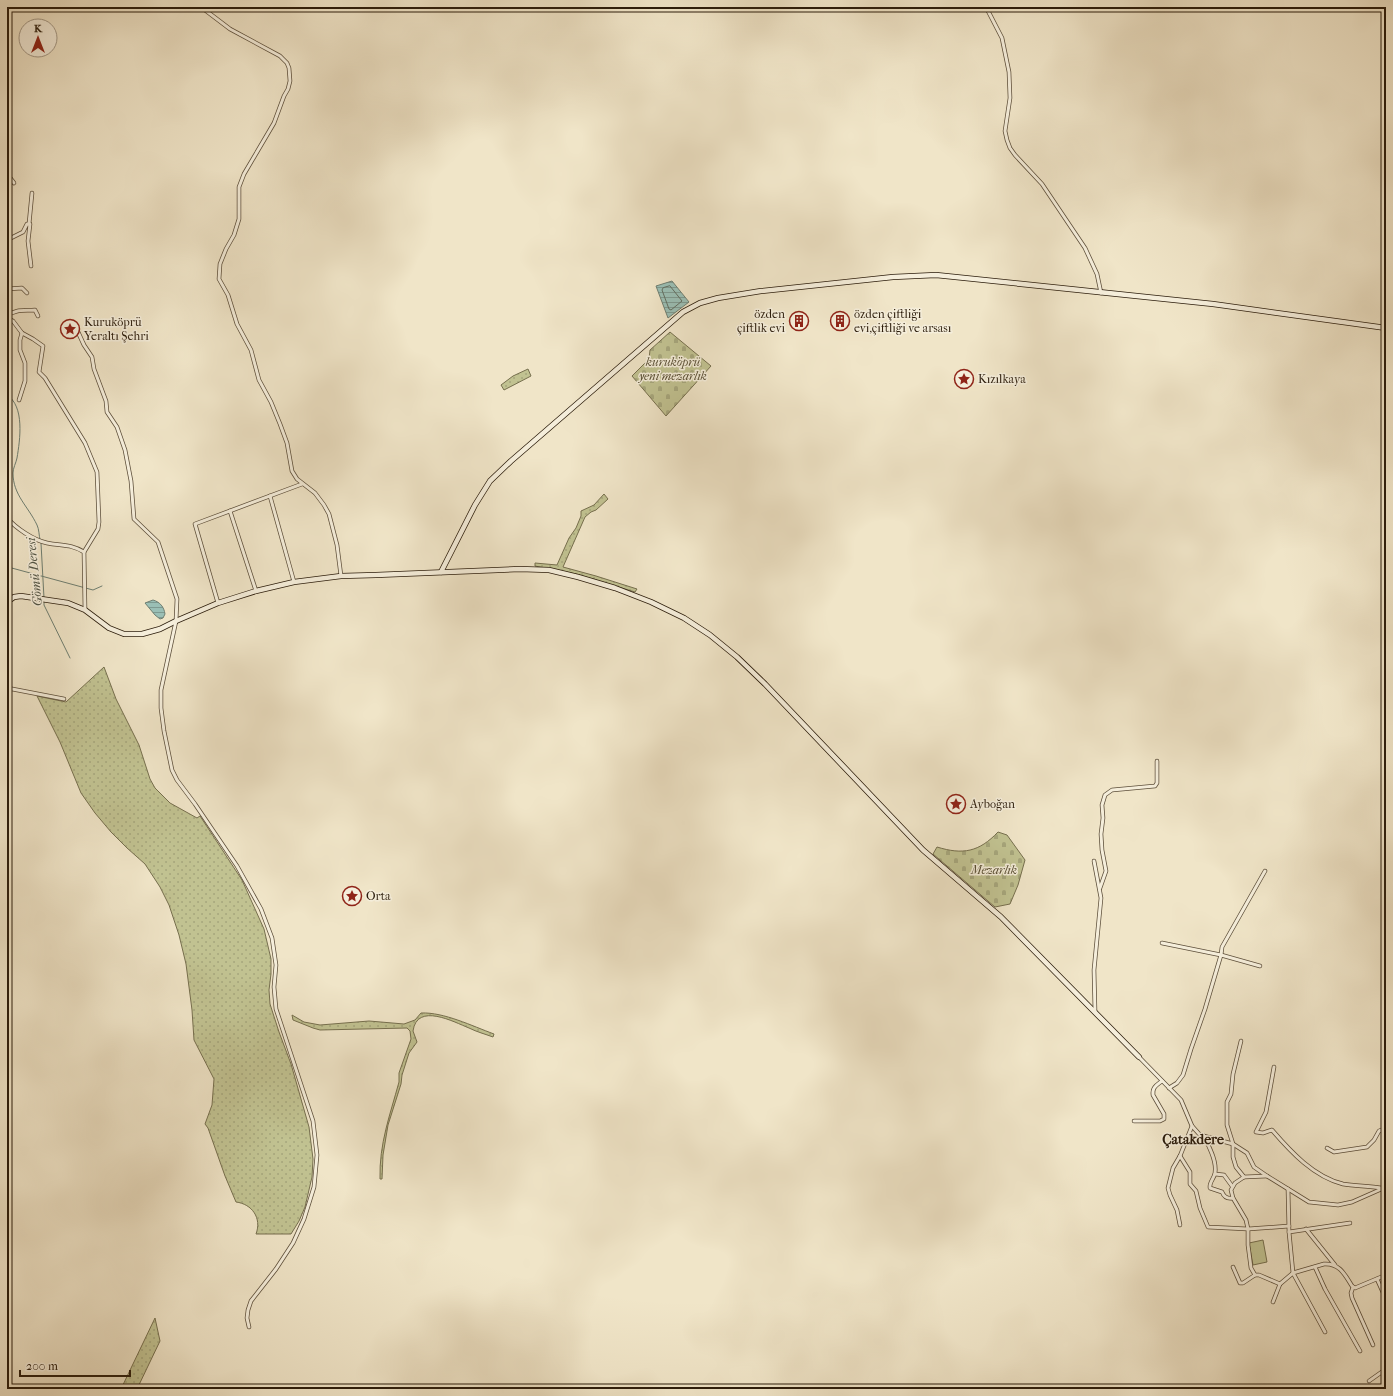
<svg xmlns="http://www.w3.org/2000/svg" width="1393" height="1396" viewBox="0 0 1393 1396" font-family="'IM FELL French Canon',serif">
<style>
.grass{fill:url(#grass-dots);stroke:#766f4e}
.cemetery{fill:url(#cemetery-stones);stroke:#766f4e}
.garden{fill:#c1c291;stroke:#766f4e}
.water{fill:url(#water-rules);stroke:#6e7e71}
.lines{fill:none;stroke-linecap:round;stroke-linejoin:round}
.shore{stroke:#626e60;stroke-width:1}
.stream{stroke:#6e7e71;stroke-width:1}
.street-casing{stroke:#5c4e3a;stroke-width:4.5}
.secondary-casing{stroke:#2b1c0b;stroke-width:6}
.street{stroke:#f5eedb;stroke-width:3}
.secondary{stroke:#f5eedb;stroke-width:4.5}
.labels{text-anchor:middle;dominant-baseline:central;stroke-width:3;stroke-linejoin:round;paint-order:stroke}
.poi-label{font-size:12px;fill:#2b1c0b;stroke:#f5eedb;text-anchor:start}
.park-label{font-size:12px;font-style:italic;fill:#584e33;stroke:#f5eedb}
.water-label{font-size:13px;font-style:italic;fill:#525546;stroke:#f5eedb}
.quarter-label{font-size:14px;font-weight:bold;fill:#2b1c0b;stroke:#f5eedb}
</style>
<defs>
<pattern id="grass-dots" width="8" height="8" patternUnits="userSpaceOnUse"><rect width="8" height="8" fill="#c1c291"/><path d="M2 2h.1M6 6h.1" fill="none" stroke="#a6a67c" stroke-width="1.8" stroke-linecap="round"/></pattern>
<pattern id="cemetery-stones" width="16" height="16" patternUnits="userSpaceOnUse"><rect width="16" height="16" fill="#c1c291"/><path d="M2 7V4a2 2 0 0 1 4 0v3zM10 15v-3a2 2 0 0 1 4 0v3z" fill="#a6a67c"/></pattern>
<pattern id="water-rules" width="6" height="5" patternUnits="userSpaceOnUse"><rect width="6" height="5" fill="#9abfb5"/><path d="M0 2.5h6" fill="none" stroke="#7e9a91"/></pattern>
</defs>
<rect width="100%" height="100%" fill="#f0e5c8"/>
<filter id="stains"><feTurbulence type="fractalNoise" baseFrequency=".005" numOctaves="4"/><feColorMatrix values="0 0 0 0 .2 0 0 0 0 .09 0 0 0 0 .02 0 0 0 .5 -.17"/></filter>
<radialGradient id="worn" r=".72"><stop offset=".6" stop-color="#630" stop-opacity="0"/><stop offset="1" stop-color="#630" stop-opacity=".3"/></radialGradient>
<g class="grass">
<path d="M528,369l3,7 -27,14 -3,-5 12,-9z"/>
<path d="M604,494l4,5 -12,11 -5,2 -6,5 -22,50 33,9 41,13 -2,3 -59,-18 -41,-8v-3l22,2 12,-27 7,-10 5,-12v-5l13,-6z"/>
<path d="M104,667l12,32 23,46 11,34 5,9 15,15 27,15 3,-2 2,3 40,61 22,49 7,30v15l-2,16 1,14 9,28 12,32 18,63 4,32 -1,18 -7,30 -6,14 -8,13h-35c6,-16 -4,-30 -20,-32l-11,-26 -17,-48 -3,-4 7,-19 2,-26 -20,-39 -2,-30 -6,-46 -7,-29 -10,-30 -9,-18 -15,-23 -18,-16 -16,-16 -16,-19 -14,-20 -21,-51 -23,-46 29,6z"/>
<path d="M421,1013c23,-1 51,13 73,21l-1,3c-8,-3 -16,-5 -24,-9 -15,-6 -52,-26 -56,3l4,11 -8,11 -7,22 -1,9 -13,41 -5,30 -1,24h-2c-1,-35 10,-64 19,-97v-9l12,-34 -1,-8 -3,-3 -87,2 -7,-2 -20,-8 -1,-5 12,7 16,3 49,-4 35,3 11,-4z"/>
<path d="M155,1318l5,23 -23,48h-16z"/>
</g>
<g class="cemetery">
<path d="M670,332l41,34 -45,50 -34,-40 17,-17 1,-9z"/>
<path d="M998,832l9,3 18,25 -7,25 -8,19 -15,3 -62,-53 4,-7c26,8 42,5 61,-15z"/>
</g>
<path class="garden" d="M1263,1240l4,22 -14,3 -4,-22z"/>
<g class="water">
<path d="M672,281l17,21 -21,16 -12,-32z"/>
<path d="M153,600c7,2 11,7 12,14l-2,4 -3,1 -5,-4 -10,-12z"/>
</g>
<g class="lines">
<path class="shore" d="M670,286l12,15 -11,9 -2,-1 -7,-19 1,-2z"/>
<g class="stream">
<path d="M7,395c18,11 13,45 10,63 -1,5 -4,10 -4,15 0,22 15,33 24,52 2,4 2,10 3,15"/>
<path d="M41,543l3,55"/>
<path d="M8,567l85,23 9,-4"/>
<path d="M44,601v4l26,53"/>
</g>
<g class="street-casing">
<g id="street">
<path d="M201,7l29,22 50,27 7,7 2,5 1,13 -2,8 -4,7 -10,27 -30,51 -5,13v32l-5,16 -8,14 -6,15 -1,15 9,16 9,29 14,26 8,30 12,22 9,22 7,19 5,28 5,8 18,14 9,12 5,9 8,31 4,31"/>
<path d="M986,7l16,31 7,34 1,26 -5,33 2,9 3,8 5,7 27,29 43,64 12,26 4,19"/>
<path d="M7,174l7,9"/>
<path d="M29,224l3,-31"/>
<path d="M7,240l16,-8 4,-8h3l-2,17 3,25"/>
<path d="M7,289l15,-1 5,5"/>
<path d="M7,316c8,-7 18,-5 28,-6l3,6"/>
<path d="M7,318l6,3 9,12 11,6 10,7 -4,26 6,6 40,65 12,29 2,50 -1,7 -14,23"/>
<path d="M78,332l6,13 8,12 2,12 12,32 1,11 10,15 8,23 6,31 3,38 24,23 19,57 -1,22 -15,69v18l3,23 8,39 5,10 18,24 42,62 24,43 11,29 4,27 -2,22 2,22 37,112 4,34 -3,32 -10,32 -11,24 -17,26 -25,32 -3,9 -1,8 2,9"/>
<path d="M19,400l6,-19v-18l-5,-13v-10l2,-7"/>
<path d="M270,496l24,86"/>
<path d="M230,511l26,80"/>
<path d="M7,518c9,10 26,22 40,25 15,3 24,1 37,9l1,58"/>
<path d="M218,603l-23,-79 107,-40"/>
<path d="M7,688l57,11"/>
<path d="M1094,861l7,37 -7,72 1,42"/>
<path d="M1100,888l6,-17 -4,-21 -1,-16 2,-16 -1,-13 3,-10 7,-5 43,-4 2,-3v-22"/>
<path d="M1162,943l59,12 39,11"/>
<path d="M1241,1041l-8,33 -2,20 -4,8v23l6,19v13l3,10 8,10"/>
<path d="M1139,1057l42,43 11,26 8,9 33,9 14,9 7,14 13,9 42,26 29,3 14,-3 34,-15"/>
<path d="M1274,1067l-8,45 -10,20 7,1 9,-3c19,22 42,47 71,54 12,2 26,2 38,4"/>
<path d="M1169,1088l8,-5 6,-8 8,-26 14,-40 16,-54 1,-8 43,-76"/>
<path d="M1134,1121h26l4,-2v-5l-11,-19c-1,-8 4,-10 9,-14"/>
<path d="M1204,1136c5,11 13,25 11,37 -1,6 -6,9 -5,15l12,4c2,5 6,7 11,6"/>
<path d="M1327,1148l7,4 33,-5 7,-7 5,-9 7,-3"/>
<path d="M1180,1156l10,16v12l6,7 4,17 8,19 40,2 41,-3"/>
<path d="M1215,1174l9,1 8,11"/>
<path d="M1288,1189l1,43 4,41 32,59"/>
<path d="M1180,1225l-3,-15 -7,-15 -2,-7 5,-20 7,-12 12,-30"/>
<path d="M1306,1229l29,36"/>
<path d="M1289,1232l61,-9"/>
<path d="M1233,1267l7,16h3l12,-8 -4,-7 -3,-23v-16l-2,-9 -13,-22 -2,-8 4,-7 9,-6 23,-1"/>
<path d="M1315,1267l10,22 35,62"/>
<path d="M1255,1275h4l21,9"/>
<path d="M1377,1279l9,20"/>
<path d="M1353,1287l-2,6 1,5 21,47"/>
<path d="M1273,1302l7,-18 13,-11 31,-9c16,-1 21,11 28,22l3,2 31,-13"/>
<path d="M1369,1381l17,-12"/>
</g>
</g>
<g class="secondary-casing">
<g id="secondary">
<path d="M441,572l34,-67 15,-24 21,-20 172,-149 17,-9 18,-5 43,-7 132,-14 43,-2 277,29 173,24"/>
<path d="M7,602l7,-5 7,-1 47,7 17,7 24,18 15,6h18l18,-5 16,-8 42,-18 38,-12 38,-9 47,-6 35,-1 144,-6 29,1 29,7 37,11 36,14 33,16 26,17 27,22 28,27 158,166 78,67 138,140"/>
</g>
</g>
<use href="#street" class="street"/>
<use href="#secondary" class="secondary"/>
</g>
<defs>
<g id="building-ring" transform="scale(1)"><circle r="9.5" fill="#f5eedb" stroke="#8f2418" stroke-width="1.5"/><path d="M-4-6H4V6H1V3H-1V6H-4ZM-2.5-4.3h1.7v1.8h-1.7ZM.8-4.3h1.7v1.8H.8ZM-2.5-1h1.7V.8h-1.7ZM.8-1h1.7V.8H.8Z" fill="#8f2418"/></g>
<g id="sight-ring" transform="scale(1)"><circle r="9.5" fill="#f5eedb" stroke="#8f2418" stroke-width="1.5"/><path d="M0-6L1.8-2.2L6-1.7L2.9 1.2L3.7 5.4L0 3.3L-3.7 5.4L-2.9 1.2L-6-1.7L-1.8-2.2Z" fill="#8f2418"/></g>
</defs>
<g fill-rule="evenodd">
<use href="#building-ring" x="799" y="321"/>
<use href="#building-ring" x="840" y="321"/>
<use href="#sight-ring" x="70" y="329"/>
<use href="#sight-ring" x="964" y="379"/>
<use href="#sight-ring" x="956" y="804"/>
<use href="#sight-ring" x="352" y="896"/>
</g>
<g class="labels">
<g class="poi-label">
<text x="785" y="314" text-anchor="end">özden<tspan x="785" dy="14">çiftlik evi</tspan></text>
<text x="854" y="314">özden çiftliği<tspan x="854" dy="14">evi,çiftliği ve arsası</tspan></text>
<text x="84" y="322">Kuruköprü<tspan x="84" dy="14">Yeraltı Şehri</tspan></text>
<text x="978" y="379">Kızılkaya</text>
<text x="970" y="804">Ayboğan</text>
<text x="366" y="896">Orta</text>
</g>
<g class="park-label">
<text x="673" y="362">kuruköprü<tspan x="673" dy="14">yeni mezarlık</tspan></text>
<text x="994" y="870">Mezarlık</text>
</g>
<g class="water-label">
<text transform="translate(34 572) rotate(-96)">Gömü Deresi</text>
</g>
<g class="quarter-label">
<text x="1193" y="1139">Çatakdere</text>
</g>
</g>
<rect width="1393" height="1396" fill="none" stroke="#f0e5c8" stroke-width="24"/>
<rect x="8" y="8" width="1377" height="1380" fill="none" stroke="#2b1c0b" stroke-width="2"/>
<rect x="12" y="12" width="1369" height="1372" fill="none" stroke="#2b1c0b"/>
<g transform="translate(38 38)"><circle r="19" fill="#f5eedb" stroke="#a49a88"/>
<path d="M0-3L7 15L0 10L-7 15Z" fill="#8f2418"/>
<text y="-6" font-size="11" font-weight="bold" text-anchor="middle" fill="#2b1c0b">K</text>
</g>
<path d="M20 1370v6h110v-6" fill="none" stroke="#2b1c0b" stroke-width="2"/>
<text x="26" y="1370" font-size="12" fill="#2b1c0b" stroke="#f5eedb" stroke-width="3" paint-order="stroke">200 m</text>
<rect width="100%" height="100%" filter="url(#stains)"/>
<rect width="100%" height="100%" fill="url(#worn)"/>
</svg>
